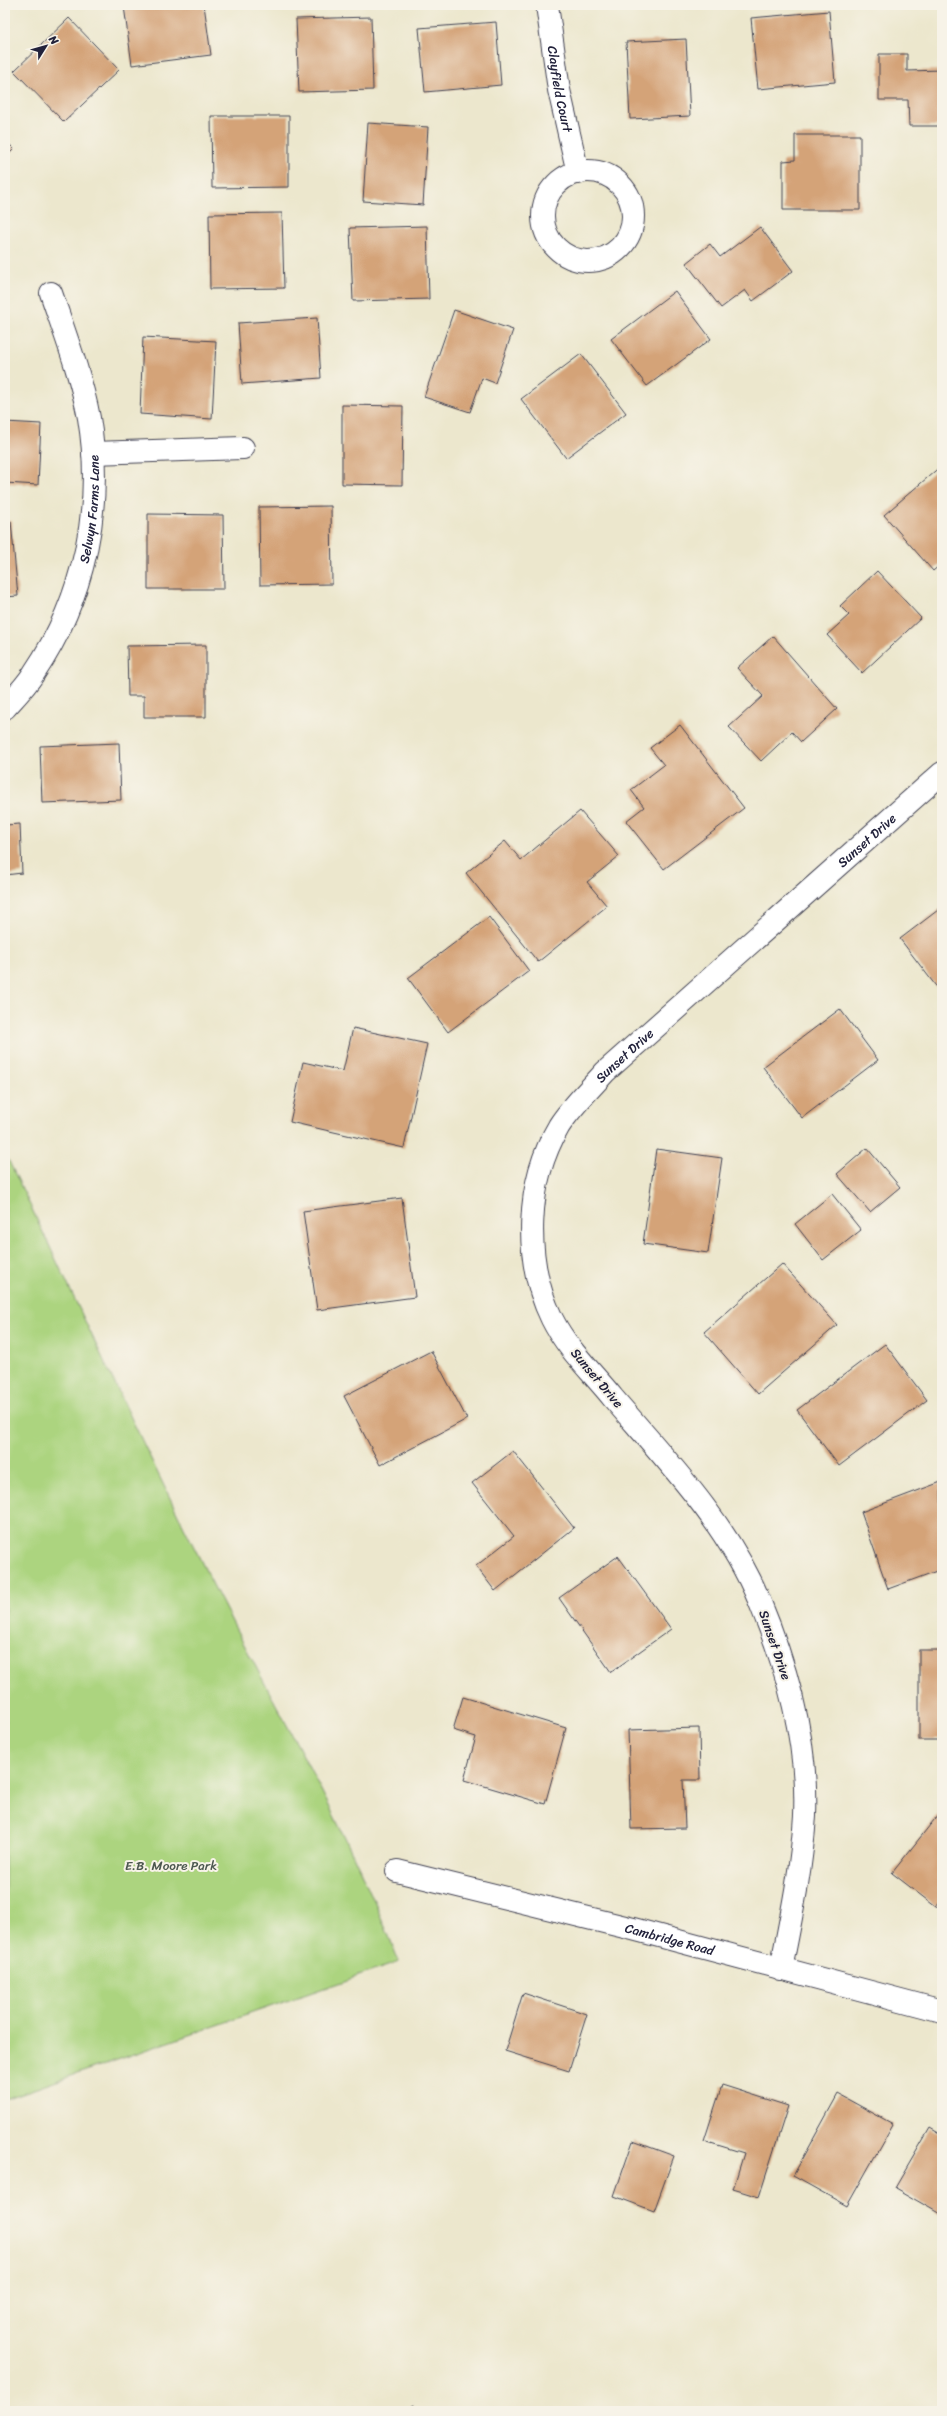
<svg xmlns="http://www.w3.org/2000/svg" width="947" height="2416" viewBox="0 0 947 2416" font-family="Sriracha,sans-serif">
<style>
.green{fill:#acd47f;stroke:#677b5d}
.building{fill:#d4a378}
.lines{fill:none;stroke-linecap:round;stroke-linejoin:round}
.minor-casing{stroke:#404051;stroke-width:24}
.path{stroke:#404051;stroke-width:2.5;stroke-dasharray:1 3;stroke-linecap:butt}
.minor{stroke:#fff;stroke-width:22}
.labels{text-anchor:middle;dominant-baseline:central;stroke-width:4;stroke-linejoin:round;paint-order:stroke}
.street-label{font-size:13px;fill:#22223b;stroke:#f7f3e8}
.park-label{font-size:13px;fill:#4b574f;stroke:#f7f3e8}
</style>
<rect width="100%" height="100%" fill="#f7f3e8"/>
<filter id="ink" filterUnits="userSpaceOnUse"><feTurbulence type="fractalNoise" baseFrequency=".025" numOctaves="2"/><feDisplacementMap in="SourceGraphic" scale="8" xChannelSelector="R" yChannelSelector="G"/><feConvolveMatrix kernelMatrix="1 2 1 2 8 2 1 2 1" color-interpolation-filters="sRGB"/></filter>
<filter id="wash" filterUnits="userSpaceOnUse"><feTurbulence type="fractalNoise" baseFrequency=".012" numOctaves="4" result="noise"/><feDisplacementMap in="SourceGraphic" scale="16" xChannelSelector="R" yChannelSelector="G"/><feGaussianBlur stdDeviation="0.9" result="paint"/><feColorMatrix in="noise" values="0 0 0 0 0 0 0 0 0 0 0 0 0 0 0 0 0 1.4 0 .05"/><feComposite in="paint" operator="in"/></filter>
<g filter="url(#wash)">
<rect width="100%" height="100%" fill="#ece7cd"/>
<path class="green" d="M5,1153c69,143 135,287 206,428 64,126 138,249 188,381l-394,137z"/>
<g id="blocks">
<g class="building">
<path d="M132,5h72l7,50 -79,10 -8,-59z"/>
<path d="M829,11l6,71 -77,7 -7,-71z"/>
<path d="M371,17l2,73 -74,2 -3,-73z"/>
<path d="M69,18l50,52 -55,52 -50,-51z"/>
<path d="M496,22l5,63 -76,7 -6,-64z"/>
<path d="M686,39l4,77 -60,3 -4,-77z"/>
<path d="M879,54h28v17l35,-1v56h-33l-1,-26h-29z"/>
<path d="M211,116h78v71l-77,1z"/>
<path d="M368,123l60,4 -5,78 -60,-4z"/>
<path d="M795,135h65v75h-77v-49l12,-1z"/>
<path d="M5,140l9,9 -9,9z"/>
<path d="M282,213l2,75 -74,1 -1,-75z"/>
<path d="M427,226l2,73 -76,2 -3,-73z"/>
<path d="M760,227l33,44 -40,30 -8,-11 -24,18 -35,-45 24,-19 10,13z"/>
<path d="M675,291l36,48 -64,47 -36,-47z"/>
<path d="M454,310l59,20 -18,53 -13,-5 -12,34 -46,-15z"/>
<path d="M317,318l4,60 -79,6 -4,-61z"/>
<path d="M143,337l73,4 -4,78 -72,-5z"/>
<path d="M581,354l45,59 -60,45 -45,-59z"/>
<path d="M342,405l61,1 -1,79 -60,-1z"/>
<path d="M5,422l36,2 -3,61 -33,-2z"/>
<path d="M942,465v98l-9,8 -49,-56z"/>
<path d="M331,506l1,78 -72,1 -1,-78z"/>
<path d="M148,514l75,1 1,74h-76z"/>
<path d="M11,521l7,75 -13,1v-75z"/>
<path d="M877,571l44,47 -59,55 -35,-38 22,-20 -9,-9z"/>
<path d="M773,636l64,73 -36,33 -9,-10 -31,29 -32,-34 34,-31 -26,-28z"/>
<path d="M206,645v72h-62v-21h-16l-1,-50z"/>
<path d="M680,725l64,83 -80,61 -38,-48 18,-14 -13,-17 33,-25 -14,-17z"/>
<path d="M119,743l2,57 -79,3 -2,-57z"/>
<path d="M580,811l39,45 -32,26 20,24 -69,56 -72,-89 39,-32 16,19z"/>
<path d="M20,824l2,49 -17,2v-50z"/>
<path d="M942,907v87l-42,-55z"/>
<path d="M489,917l40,54 -81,61 -40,-54z"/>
<path d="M840,1009l38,51 -76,58 -39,-51z"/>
<path d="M353,1028l74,16 -23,104 -114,-26 13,-60 40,9z"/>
<path d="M867,1148l33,39 -30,25 -33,-38z"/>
<path d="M656,1149l66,9 -14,95 -65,-9z"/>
<path d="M832,1194l29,36 -38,30 -28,-36z"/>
<path d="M402,1198l13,99 -98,13 -14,-99z"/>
<path d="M782,1264l55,61 -79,69 -54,-62z"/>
<path d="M885,1344l42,56 -88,66 -42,-56z"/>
<path d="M431,1351l36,68 -87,46 -36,-69z"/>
<path d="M513,1451l61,77 -79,63 -19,-25 38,-30 -42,-53z"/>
<path d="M941,1482l1,87 -54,20 -27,-77z"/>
<path d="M618,1556l53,73 -60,43 -52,-74z"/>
<rect x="919" y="1650" width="23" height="90"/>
<path d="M463,1697l103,31 -21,76 -81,-24 12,-43 -23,-7z"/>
<path d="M699,1728l1,52h-17l2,48 -54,1 -3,-99z"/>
<path d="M942,1810v90l-6,7 -44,-34z"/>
<path d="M523,1993l64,21 -18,57 -64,-20z"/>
<path d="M722,2085l66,21 -29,91 -26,-8 11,-36 -40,-12z"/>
<path d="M838,2094l55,30 -46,82 -54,-30z"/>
<path d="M930,2128l12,7v80l-47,-27z"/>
<path d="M633,2141l41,15 -20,55 -40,-15z"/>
</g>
</g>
</g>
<g filter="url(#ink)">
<use href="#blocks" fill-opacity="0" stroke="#404051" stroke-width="1"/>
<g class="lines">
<g class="minor-casing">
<g id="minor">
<path id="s1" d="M547,5l12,85 19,83"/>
<circle cx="588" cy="216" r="45"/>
<path d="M93,453l150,-5"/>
<path id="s2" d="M5,708c10,-11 21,-22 29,-35 50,-74 70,-166 55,-255 -8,-42 -24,-84 -38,-125"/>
<path id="s3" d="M397,1871l236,58 309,82"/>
<path id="s4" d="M781,1969c10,-51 21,-102 24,-154 3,-73 -18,-148 -46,-215 -32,-77 -92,-139 -146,-202 -21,-26 -46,-49 -61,-79 -29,-59 -26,-137 7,-193 12,-19 31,-37 46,-54l337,-299"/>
</g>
</g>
<path class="path" d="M413,2405l3,6"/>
<use href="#minor" class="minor"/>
</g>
</g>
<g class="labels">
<g class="street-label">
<text stroke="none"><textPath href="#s1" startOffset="85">Clayfield Court</textPath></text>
<text stroke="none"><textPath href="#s2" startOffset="221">Selwyn Farms Lane</textPath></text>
<text stroke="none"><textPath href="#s4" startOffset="1349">Sunset Drive</textPath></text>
<text stroke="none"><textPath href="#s4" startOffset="1025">Sunset Drive</textPath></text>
<text transform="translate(597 1378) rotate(50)">Sunset Drive</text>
<text transform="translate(775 1645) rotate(71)">Sunset Drive</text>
<text stroke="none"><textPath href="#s3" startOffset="281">Cambridge Road</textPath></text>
</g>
<g class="park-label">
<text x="171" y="1865">E.B. Moore Park</text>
</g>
</g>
<rect width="947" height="2416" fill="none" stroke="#f7f3e8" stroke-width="20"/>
<g transform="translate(46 46) rotate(53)" stroke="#f7f3e8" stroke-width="3" paint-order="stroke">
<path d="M0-3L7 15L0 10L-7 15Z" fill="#22223b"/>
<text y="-6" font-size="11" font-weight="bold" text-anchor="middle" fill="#22223b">N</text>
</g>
</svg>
